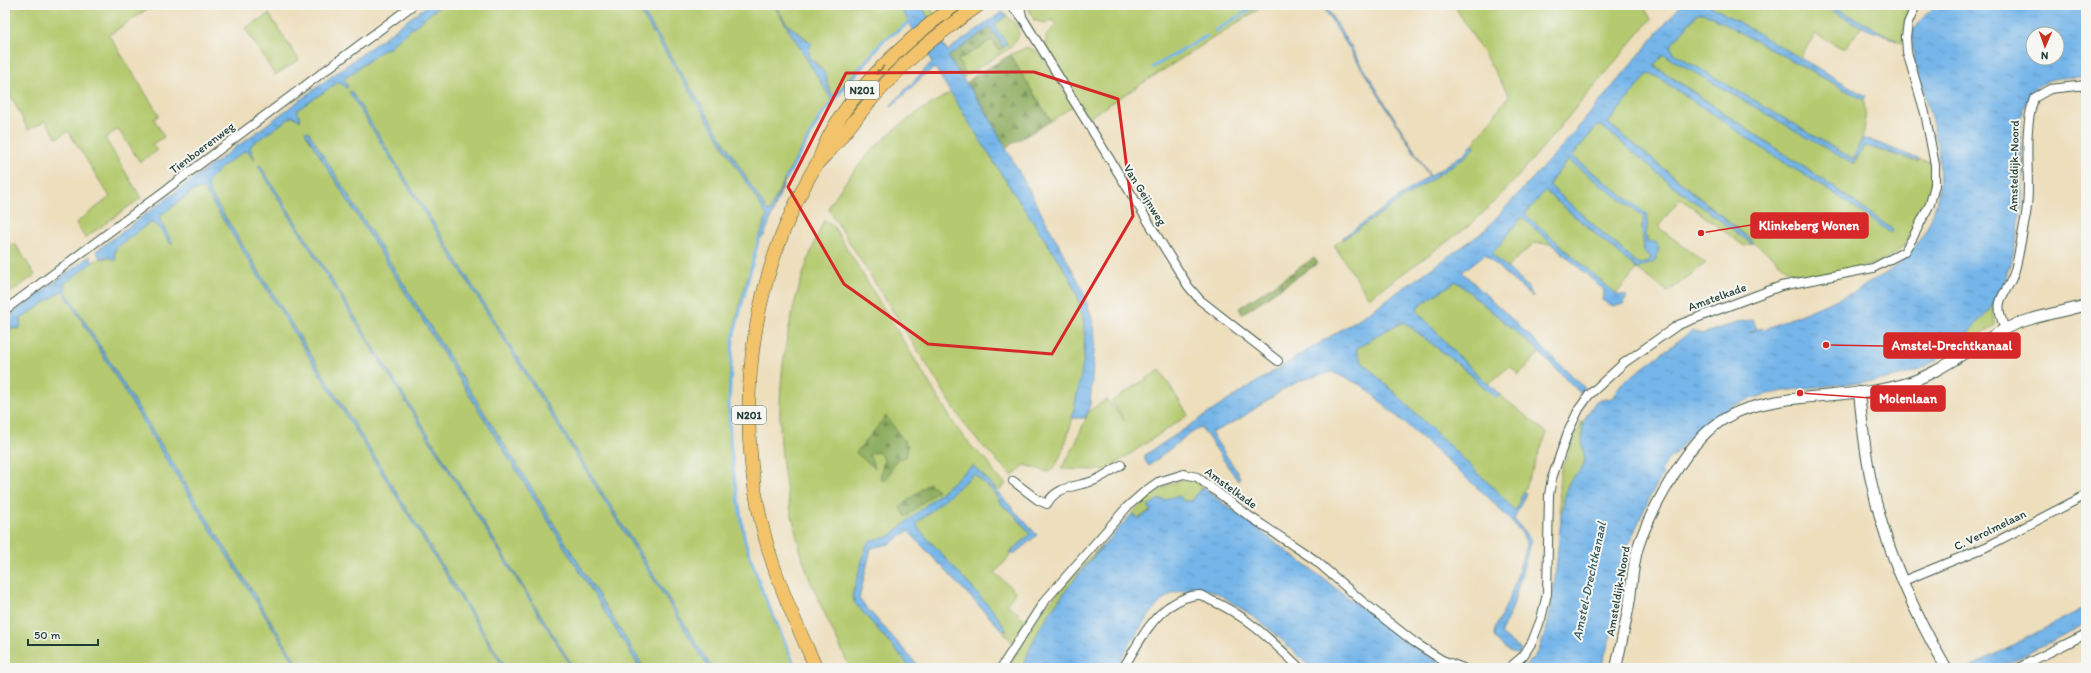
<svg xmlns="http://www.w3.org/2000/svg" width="2091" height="673" viewBox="0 0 2091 673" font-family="Itim,sans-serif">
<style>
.grass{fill:#b5ca6f;stroke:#6a8452}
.forest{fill:url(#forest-firs);stroke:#58764b}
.water{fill:url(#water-ripples);stroke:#4a798e;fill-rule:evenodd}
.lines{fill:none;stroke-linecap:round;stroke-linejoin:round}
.stream{stroke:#75b5e9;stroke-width:3}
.minor-casing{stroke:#3e5548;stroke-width:10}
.tertiary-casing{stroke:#3e5548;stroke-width:12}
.primary-casing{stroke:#3e5548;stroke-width:14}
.minor{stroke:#fff;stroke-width:8}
.tertiary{stroke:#fff;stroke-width:10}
.primary{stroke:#f2c36a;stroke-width:13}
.oneway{fill:#7e794c}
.marked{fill:none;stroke:#d62828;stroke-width:3;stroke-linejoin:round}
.labels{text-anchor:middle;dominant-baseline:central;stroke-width:4;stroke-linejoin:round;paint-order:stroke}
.shield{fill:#f6f6f2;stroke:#60746d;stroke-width:1}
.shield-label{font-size:11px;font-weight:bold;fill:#1f3d34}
.street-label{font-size:12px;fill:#1f3d34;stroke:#f6f6f2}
.water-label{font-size:13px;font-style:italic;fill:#345b61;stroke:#f6f6f2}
.leader{fill:none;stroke:#d62828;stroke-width:1.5}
.callout-dot{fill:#d62828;stroke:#f6f6f2;stroke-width:1.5}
.callout{fill:#d62828;stroke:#d62828;stroke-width:1.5}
.callout-label{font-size:13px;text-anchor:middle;font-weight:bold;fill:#fff}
</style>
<defs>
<pattern id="forest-firs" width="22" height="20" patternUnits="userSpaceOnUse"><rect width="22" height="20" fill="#90ae62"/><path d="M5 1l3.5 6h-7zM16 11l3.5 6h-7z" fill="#758f52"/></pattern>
<pattern id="water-ripples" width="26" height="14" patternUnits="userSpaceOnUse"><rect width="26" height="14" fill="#75b5e9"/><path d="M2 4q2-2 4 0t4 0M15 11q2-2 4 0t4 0" fill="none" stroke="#5f94be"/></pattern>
</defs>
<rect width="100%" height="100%" fill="#f6f6f2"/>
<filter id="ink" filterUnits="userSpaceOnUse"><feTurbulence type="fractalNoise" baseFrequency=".025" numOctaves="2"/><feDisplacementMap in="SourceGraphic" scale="8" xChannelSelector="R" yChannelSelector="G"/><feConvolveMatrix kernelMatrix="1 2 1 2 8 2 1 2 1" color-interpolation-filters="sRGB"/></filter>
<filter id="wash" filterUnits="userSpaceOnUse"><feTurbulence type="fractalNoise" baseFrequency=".012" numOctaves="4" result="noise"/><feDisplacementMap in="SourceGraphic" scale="16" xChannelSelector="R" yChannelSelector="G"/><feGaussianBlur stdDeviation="0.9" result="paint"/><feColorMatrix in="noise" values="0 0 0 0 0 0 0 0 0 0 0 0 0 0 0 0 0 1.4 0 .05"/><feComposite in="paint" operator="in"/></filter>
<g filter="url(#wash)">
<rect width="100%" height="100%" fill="#eddebc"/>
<g class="grass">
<path d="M5,5h148l-44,30 50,80 -5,4 10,18 -12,7 5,7 -17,11 -22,-33 -13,9 36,60 -56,40 -9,-15 34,-26 -42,-66 -11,7 -12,-17 -17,9 -17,-34 -6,3z"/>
<path d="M441,5h195l131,211c-13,40 -28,82 -34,123 -8,55 -4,112 6,166 2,12 3,25 6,36 12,44 32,86 51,127h-84l-362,-577 359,577h-65l-336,-537 -3,1 335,536h-66l-314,-503 -1,1 313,502h-66l-297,-477 -2,-9 16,-16 22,-15h3l7,8 -5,-11 2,-4 41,-28 7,5 -3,-11 40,-27 4,-1 5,6 2,-1 -4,-8 40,-30 6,-1 2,-4z"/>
<path d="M639,5h135l59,97c-24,31 -49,73 -63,109h-3z"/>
<path d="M775,5h124l11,17 -27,19 -9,14 -2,-2 -37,42 -3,-1c-3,-7 -4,-13 -6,-19 -3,-7 -11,-12 -16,-17l-2,-18 -21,-16z"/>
<path d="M921,5h8l6,10 -6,4z"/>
<path d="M1027,5h238l-177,113 -42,-70v-12l10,-11 -4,-5 -7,3 -11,-3z"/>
<path d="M1454,5h189l8,14 -136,161 -27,28 -18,17 -101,73 -35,-53 132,-90 10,-9 -3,-2 36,-49z"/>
<path d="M1709,5h113l40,22 -18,22 -29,-15 -15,24z"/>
<path d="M1830,5h71l7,7 -5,18 -1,14z"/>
<path d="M1705,13l159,87c3,28 1,34 -11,59l-178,-105 -4,-6 1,-4 25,-30z"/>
<path d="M269,14l30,46 -24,15 -30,-47z"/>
<path d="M1007,16c13,11 17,18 3,32l-48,30 -2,-3 5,-3 -8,-11 35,-21 7,10 8,-5 -14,-20z"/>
<path d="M1027,47l11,5 4,4 31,50 -22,15 -41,-66z"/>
<path d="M1663,54l192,109 9,-17h2l51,16 2,-1v-2l13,3c1,24 -3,44 -16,64 -7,11 -12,22 -23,29 -18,14 -71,18 -95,23l-190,-155 40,-49 8,2 118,80 119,74 -64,-46 -175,-119z"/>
<path d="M952,92l50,83 67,101c9,18 16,41 16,62 2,28 -15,100 -28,125 -2,4 -6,7 -8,9l-24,-7 -13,11 -37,-38 -14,-19 -132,-209v-4c35,-54 66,-83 123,-114z"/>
<path d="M1597,126l6,1 68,57 81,60 -8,2 -64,-48 -22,29 48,36 -38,29 -31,-23 -21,25 -92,-80 21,-23 92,78 18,-8 1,-8c-8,-12 -13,-19 -8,-33l-76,-64z"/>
<path d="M1568,159l77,58 -3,11 2,24 7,5 -2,4 -10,4 -89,-79 1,-5z"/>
<path d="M204,189l300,479h-204l-233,-375 -4,-9c16,-11 33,-32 53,-24l-2,-6 2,-6 33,-25h6l17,22 1,-1 -13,-23v-5l34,-26z"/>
<path d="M1522,216l31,28 -19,-1 -27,25 -15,-14z"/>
<path d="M824,220l8,4 124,203 18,22 14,12 6,12 12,11 -8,7 -24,-25 -6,3 -79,68 -18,3 -19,56 3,7 56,65h-61c-13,-29 -28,-58 -40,-88 -7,-18 -12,-37 -16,-56 -27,-106 -14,-204 30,-304z"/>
<path d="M5,245h11l19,30 -30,22z"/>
<path d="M1456,281l84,71 -21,23 -9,-9 -22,18 -33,-31 -37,-41 -1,-5z"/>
<path d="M63,290l96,158 139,220h-293v-335l7,-5 6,1 3,-10z"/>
<path d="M1994,301l-1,7 2,17 -63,37 23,-16z"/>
<path d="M1404,322l60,47 32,29 4,-3 47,38 -31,77h-2l-12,-14 -140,-134 -6,-13 32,-20z"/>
<path d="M1160,370l28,45 -82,55 -45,-1 13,-22 15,-36 18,-12 18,22 -13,-20z"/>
<path d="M1582,421l3,38 -2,8 -15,18 -7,39 -2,-39 2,-15z"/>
<path d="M974,473l18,17 11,16 10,7 18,21 -22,19v4l-14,16 21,19 -9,12 20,17 -14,22 -11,-13 4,1 -88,-103 -1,-5z"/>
<path d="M1194,478l8,9 -10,14 -27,-1 -27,19 -5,-6c17,-19 36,-33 61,-35z"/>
<path d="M1101,546h1c-29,34 -67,79 -79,122h-15l25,-46 41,-48z"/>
</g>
<g class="forest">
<path d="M990,27l14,20 -5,3 -7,-10 -34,20 7,12 -5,3 -12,-18z"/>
<path d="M1010,55l41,66 -46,27 -18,-35 -20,-30 6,-6z"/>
<path d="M1314,258l4,5 -76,51 -3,-6z"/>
<path d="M886,416l22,30 -2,11 -9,2 -11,21h-6l4,-21 -6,-7 -9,2 6,14 -19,-15z"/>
<path d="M929,483l9,7 -32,27 -6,-10z"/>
</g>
<g class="water">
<path d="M428,5h13l-49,39v3l-8,2 -40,30 4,8 -2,1 -5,-6 -4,1 -40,27 4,11 -8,-5 -41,28 -2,4 4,12 -6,-9h-3l-22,15 -16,16 2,9 297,477h-2l-300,-479 -10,1 -34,26v5l13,23 -1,1 -17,-22h-6l-33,25 -2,6 2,5 -2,2 -5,-4 -9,1 -4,-7z"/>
<path d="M636,5h3l128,206h3l17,-35 -23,60 -6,5 9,-25z"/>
<path d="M774,5l13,19 25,20 -3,3 1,11 16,17 1,10 5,9 3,1 37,-42 2,2 -41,47z"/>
<path d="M899,5h22l26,46 55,-39 5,4 -13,9 14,20 -4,2 -14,-20 -42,30 39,56 94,173 11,32 3,21 -5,66 -5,13h-13c11,-52 23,-91 -3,-142l-67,-101 -67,-107 -11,7 -32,32 -2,-1 42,-44z"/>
<path d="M1322,5h3l105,171 35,-23 8,-9 3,2 -10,10 -123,83v-2l86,-61z"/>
<path d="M1681,5h28l157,91 -2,4 -159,-87 -8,1 -25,30 -1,4 4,6 178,105 9,-20 8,1 49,19v2l-53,-15h-2l-11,18 -190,-110 -9,12 175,118 64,46 -2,3 -59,-41 -58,-36 -118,-80 -8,-2 -40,49 146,120 -2,1 -81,-60 -68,-57 -6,-1 -25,30 76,59 -2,24 2,3h8l3,7 -4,12 -18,8 -92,-78 -20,23 92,81h9v4l-3,5 -10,3 -11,-7 2,-10 -82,-73 -30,37 34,31 7,12 -30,-25 -18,-18 -23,18 122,115 -1,4 -4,1 -46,-46 -77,-65 -39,26 1,5 37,41 45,42 -4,3 -32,-29 -60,-47 -16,7 -32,20 6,13 140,134 12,14 2,-1 7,-17 3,1 -12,26 17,21 -19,69 -11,23 1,3 18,14v5c-8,1 -25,-11 -26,-19 0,-8 6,-16 9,-23 11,-21 16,-45 24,-67l-5,-12 -31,-33 -128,-114 -31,-14 -30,8 -15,7 -49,33 -27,13 27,40 2,5 -2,3 -37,-54 -19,12 -33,27 -4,-6v-5l102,-67 121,-75 115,-81 82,-89zM1568,160l76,57 -2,11 2,24 7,5 -2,4 -10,4 -89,-79 1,-5z"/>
<path d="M1822,5h8l68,36 -36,-14z"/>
<path d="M1936,5h150v73c-36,-2 -53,1 -65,37 -2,36 5,74 -2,109 -4,25 -11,56 -25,78 -6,10 -15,19 -23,28 -15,16 -33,31 -53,40 -22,9 -47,12 -71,14 -71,7 -129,9 -174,73l-4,1 -8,13 2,3 -13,23 -20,44 -6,21 -6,50 -17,56h-79c40,-21 31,-142 46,-183 3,-10 15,-13 17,-24 0,-4 -1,-8 -2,-12 -2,-24 -1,-28 13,-48l16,-3 9,-14 72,-54 8,4 42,-13 10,-1 4,9 -9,4 14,-5 1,2 92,-38c18,-13 39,-20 54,-38 47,-55 31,-109 12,-170 -5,-17 -12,-37 -7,-54 3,-9 16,-18 22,-25zM2033,34h24v24h-24z"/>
<path d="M351,91l361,577h-3l-360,-576z"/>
<path d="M308,131l336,537h-4l-335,-536z"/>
<path d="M260,165l314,503h-2l-314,-502z"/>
<path d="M90,256l3,6 -29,22 3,9 233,375h-2l-139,-220 -96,-158 -42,29 -1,9h-8l-7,5v-14z"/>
<path d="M974,466l63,69 -23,19h-5l21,-20 -17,-21 -10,-7 -11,-16 -18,-16 -57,49 1,5 78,86 11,17 -5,-1 -94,-99 -19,13 -18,4 -12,51 61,69h-9l-56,-65 -3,-7 15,-52 4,-4 18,-3 79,-68z"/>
<path d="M1202,487l209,158 25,15 17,8h-143c-23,-25 -46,-45 -74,-63 -8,-5 -18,-13 -27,-15 -13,-3 -33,0 -44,8 -15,12 -40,52 -49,70h-93c14,-53 73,-114 110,-155l5,6 13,-8 -3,-5 11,-7 6,1 3,-2 12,-2 3,5h9z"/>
<path d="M2086,607v16l-86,45h-32z"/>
</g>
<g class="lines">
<g class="stream">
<path d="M1215,31l42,-26"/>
<path d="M1153,67l54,-31"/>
<path d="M786,179l33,-60 26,-32 38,-46 27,-19"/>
<path d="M759,238l-26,101 -4,64 1,38 4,34 11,66 17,49 34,78"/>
</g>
</g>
</g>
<g filter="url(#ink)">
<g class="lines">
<g class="minor-casing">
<g id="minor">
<path d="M1010,5l12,12 166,269 12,14 78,61"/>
<path d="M1020,5l2,12"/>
<path d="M5,310l408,-305"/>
<path d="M2005,329c-14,-34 2,-31 10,-59 4,-15 6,-30 9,-45 10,-42 -4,-84 10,-127l16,-9 36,-4"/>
<path d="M1013,481l25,19 9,4c9,-18 29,-17 46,-23 10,-4 19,-11 28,-16"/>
<path d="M1903,581l83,-34 100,-52"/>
<path d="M1001,668l42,-65 84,-96 17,-15 14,-10 26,-8 13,3 52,39 66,44 48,42 51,40 28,18 21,8"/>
<path d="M1123,668c13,-20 25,-46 45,-61 9,-6 21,-12 31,-12 4,0 8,3 11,5 35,14 63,42 90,68"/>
<path d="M1509,668l14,-12 9,-14 9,-23 6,-25 2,-99 3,-17 16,-46 11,-23 10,-14 35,-32 54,-38 103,-39 92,-18 31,-16 8,-13 18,-35 5,-19v-20l-10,-52 -18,-61 -1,-15 2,-14 8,-18"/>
<path d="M2018,668l68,-34"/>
</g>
</g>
<g class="tertiary-casing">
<g id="tertiary">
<path d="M1859,392c3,31 6,63 13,93 14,65 41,126 74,183"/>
<path d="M1616,668c5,-23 10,-46 14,-69 2,-18 3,-35 8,-52 7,-22 18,-42 29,-61 20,-35 43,-68 85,-79 48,-14 100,-9 148,-22 37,-9 69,-37 103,-55 25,-13 56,-17 83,-25"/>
</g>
</g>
<g class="primary-casing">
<g id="primary">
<path d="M819,160c19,-60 87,-120 136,-155"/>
<path d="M816,668c-19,-43 -39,-85 -51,-131 -29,-108 -19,-228 29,-330 7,-14 14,-30 23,-43 5,-6 11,-11 16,-17 27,-34 53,-67 86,-96 19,-17 39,-31 60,-46"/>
</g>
</g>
<use href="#minor" class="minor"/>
<use href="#tertiary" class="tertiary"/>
<use href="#primary" class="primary"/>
</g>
<defs><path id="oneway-solid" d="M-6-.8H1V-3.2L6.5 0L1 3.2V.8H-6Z"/></defs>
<use class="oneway" href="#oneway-solid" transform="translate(880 70) rotate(134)"/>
</g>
<path class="marked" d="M1034,72l84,27 15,117 -81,138 -124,-10 -84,-60 -56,-97 58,-114z"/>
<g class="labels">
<g class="shield">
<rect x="845" y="81" width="34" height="18" rx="3"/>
<rect x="732" y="406" width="34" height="18" rx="3"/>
</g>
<g class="shield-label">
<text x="862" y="90">N201</text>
<text x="749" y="415">N201</text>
</g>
<g class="street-label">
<text transform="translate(202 148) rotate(-37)">Tienboerenweg</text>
<text transform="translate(2014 166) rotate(-89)">Amsteldijk-Noord</text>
<text transform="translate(1145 195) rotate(58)">Van Geijnweg</text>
<text transform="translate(1717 297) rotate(-20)">Amstelkade</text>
<text transform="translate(1231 488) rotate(36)">Amstelkade</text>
<text transform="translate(1990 530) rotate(-26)">C. Verolmelaan</text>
<text transform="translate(1618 591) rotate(-80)">Amsteldijk-Noord</text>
</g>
<g class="water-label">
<text transform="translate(1589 581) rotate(-78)">Amstel-Drechtkanaal</text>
</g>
</g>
<path class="leader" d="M1701 233L1751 225M1826 345L1884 346M1800 393L1871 398"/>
<g class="callout-dot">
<circle cx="1701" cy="233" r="4"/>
<circle cx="1826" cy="345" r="4"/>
<circle cx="1800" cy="393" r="4"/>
</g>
<g class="callout">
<rect x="1751" y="213" width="117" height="25" rx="4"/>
<rect x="1884" y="333" width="136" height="25" rx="4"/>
<rect x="1871" y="386" width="74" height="25" rx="4"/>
</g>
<g class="callout-label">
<text x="1809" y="230">Klinkeberg Wonen</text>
<text x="1952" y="350">Amstel-Drechtkanaal</text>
<text x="1908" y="403">Molenlaan</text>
</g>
<rect width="2091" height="673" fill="none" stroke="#f6f6f2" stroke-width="20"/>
<g transform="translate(2045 46) rotate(182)"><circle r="19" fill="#f6f6f2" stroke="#a0aca6"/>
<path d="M0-3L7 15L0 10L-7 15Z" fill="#c8321e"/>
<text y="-6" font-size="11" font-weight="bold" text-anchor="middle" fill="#1f3d34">N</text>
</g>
<path d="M28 639v6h70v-6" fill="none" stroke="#1f3d34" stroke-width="2"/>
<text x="34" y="639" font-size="12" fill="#1f3d34" stroke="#f6f6f2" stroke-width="3" paint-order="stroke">50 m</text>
</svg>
